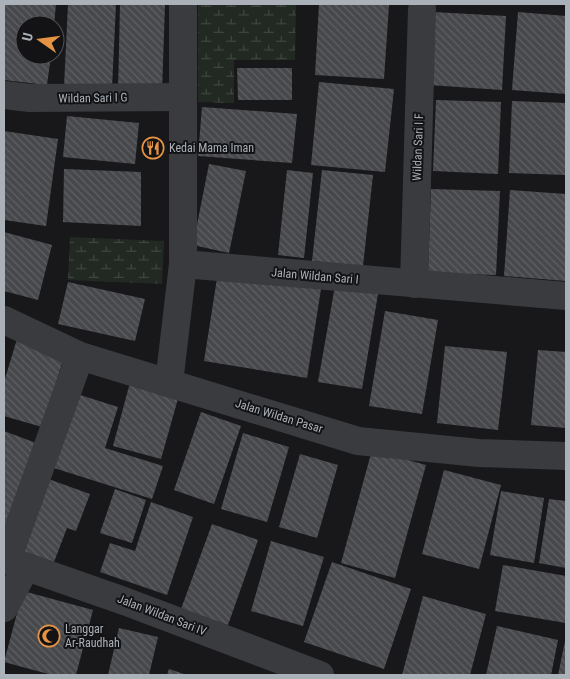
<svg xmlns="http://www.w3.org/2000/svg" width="570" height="679" viewBox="0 0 570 679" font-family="'Roboto Condensed',sans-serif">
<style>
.wetland{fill:url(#wetland-marsh)}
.building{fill:url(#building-back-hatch)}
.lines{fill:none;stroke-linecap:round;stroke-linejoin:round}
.street{stroke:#393b3e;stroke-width:28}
.labels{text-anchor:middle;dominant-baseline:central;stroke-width:4;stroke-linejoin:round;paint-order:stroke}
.street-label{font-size:12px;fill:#abb1b8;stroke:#131315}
.poi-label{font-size:12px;fill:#abb1b8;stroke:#131315;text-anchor:start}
</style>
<defs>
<pattern id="wetland-marsh" width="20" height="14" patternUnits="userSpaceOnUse" patternTransform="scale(1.25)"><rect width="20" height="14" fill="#222922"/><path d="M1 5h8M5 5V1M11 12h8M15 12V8" fill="none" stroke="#3f4640"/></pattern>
<pattern id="building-back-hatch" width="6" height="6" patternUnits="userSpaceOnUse" patternTransform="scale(1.25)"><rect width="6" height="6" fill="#47484c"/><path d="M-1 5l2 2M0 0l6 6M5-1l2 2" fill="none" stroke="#5f6064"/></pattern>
</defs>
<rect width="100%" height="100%" fill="#18181a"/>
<g class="wetland">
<path d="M198,4h98l-1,56h-61v43l-36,-1z"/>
<path d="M70,237l94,4 -2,43 -94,-4z"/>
</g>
<g class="building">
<path d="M4,4h52l-2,21h-29v30h26l-4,30 -43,-5z"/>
<path d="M68,4h48l-4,84 -48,-1z"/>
<path d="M120,4h45l-3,89h-44z"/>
<path d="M319,4l70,1 -5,74 -69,-4z"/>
<path d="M433,12l73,4 -4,74 -73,-5z"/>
<path d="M518,12l48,4v78l-54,-4z"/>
<path d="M237,68h55v32h-54z"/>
<path d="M319,82l75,7 -9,83 -74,-7z"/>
<path d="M436,100l65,2 -3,72 -65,-3z"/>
<path d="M512,101l54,2v72l-57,-2z"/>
<path d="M202,107l95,7 -5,49 -94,-7z"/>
<path d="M67,116l72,7 -4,41 -72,-7z"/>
<path d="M4,131l54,8 -12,87 -42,-6z"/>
<path d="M209,164l37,7 -17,82 -36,-8z"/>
<path d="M64,169l77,3v54l-78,-4z"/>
<path d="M287,170l26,3 -9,85 -26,-3z"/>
<path d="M322,170l51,5 -10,91 -51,-5z"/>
<path d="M431,189l69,2 -4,84 -68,-2z"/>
<path d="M510,190l56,4v87l-62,-5z"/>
<path d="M4,232l48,13 -14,55 -34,-9z"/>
<path d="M218,272l103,17 -14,89 -103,-17z"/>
<path d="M336,280l43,8 -17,101 -44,-7z"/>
<path d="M68,282l77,17 -10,42 -77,-17z"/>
<path d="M385,311l53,9 -16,94 -53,-8z"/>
<path d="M17,339l48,15 -23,73 -38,-11v-34z"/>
<path d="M445,346l62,6 -9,78 -61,-7z"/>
<path d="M538,350l28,2v76l-35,-3z"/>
<path d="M132,375l49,13 -20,71 -48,-13z"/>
<path d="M77,394l41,13 -13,41 58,18 -11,33 -98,-31z"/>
<path d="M201,412l40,14 -27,78 -40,-14z"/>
<path d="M4,431l32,12 -32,85z"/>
<path d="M243,433l46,14 -22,75 -46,-13z"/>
<path d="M372,450l54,15 -31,113 -54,-15z"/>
<path d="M300,454l38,11 -21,73 -38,-11z"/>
<path d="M444,470l57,15 -22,84 -57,-15z"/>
<path d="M40,476l50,18 -14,37 -9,-3 -13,34 -40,-14z"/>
<path d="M115,489l31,11 -14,43 -32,-10z"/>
<path d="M501,491l43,7 -10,65 -44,-8z"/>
<path d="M549,499l17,2v67l-27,-5z"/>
<path d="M151,502l42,15 -26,78 -67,-23 10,-29 25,8z"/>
<path d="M212,524l46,16 -30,85 -47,-16z"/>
<path d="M271,541l53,16 -21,69 -52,-15z"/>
<path d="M332,562l79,27 -27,80 -80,-27z"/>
<path d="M503,565l63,11v47l-71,-12z"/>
<path d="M23,591l70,19 -17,65h-24l-48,-13z"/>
<path d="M423,596l63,18 -16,61h-68z"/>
<path d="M497,626l61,14 -7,35h-65z"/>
<path d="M119,628l39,9 -9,38h-41z"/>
<path d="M565,641l1,34h-8z"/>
<path d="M169,669l18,6h-20z"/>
</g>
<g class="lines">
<g class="street">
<path d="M183,4v260"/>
<path d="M4,95l26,3 152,-1"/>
<path d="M414,284l8,-275"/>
<path d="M4,320l76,36 278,85 121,12 87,3"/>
<path d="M169,383l14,-119 383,32"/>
<path d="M4,559l120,42 196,74"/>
<path d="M7,560l73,-204"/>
<path d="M4,608l22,-41"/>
</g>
</g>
<defs>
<g id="restaurant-ring" transform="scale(1.125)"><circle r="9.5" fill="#131315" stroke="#e59345" stroke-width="1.5"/><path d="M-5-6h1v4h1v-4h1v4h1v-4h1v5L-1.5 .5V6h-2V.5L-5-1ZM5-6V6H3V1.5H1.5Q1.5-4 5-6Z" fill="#e59345"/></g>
<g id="mosque-ring" transform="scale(1.125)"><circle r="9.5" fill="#131315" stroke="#e59345" stroke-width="1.5"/><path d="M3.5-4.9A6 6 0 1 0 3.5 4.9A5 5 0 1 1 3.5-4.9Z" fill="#e59345"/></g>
</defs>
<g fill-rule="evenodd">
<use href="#restaurant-ring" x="153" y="148"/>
<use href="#mosque-ring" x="49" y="636"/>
</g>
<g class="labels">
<g class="street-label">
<text transform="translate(93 98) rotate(-1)">Wildan Sari I G</text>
<text transform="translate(418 147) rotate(-88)">Wildan Sari I F</text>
<text transform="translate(315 276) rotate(5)">Jalan Wildan Sari I</text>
<text transform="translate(279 416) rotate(17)">Jalan Wildan Pasar</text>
<text transform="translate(162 615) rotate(21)">Jalan Wildan Sari IV</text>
</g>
<g class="poi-label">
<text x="169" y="148">Kedai Mama Iman</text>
<text x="65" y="629">Langgar<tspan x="65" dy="14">Ar-Raudhah</tspan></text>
</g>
</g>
<rect width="570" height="679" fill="none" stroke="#abb1b8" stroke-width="10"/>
<g transform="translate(40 40) rotate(284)"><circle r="24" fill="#131315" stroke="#505256"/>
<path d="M0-4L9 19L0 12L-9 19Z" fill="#e59345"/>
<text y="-8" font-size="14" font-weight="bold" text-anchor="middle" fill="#abb1b8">U</text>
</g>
</svg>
